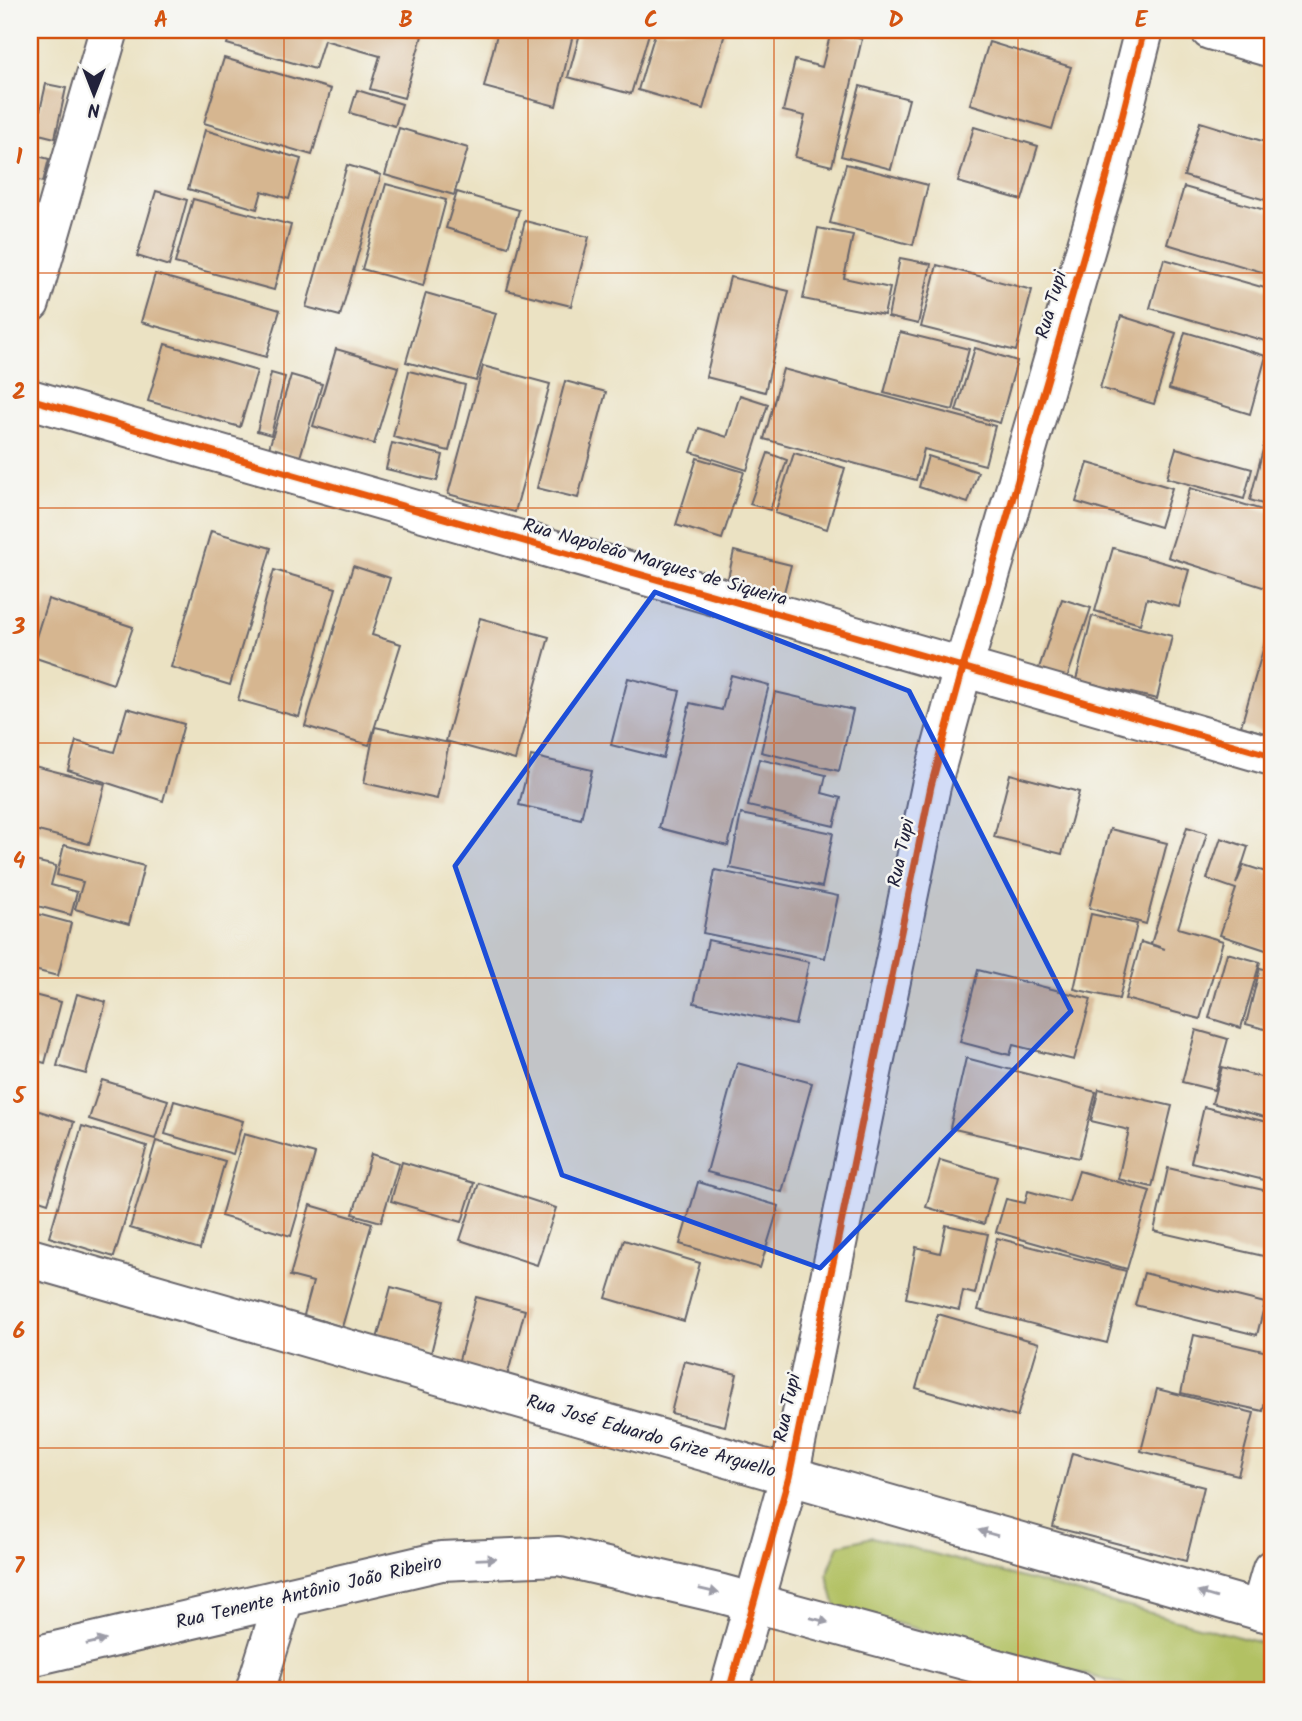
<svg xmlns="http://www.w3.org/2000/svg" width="1302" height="1721" viewBox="0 0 1302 1721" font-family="Kalam,sans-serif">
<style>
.green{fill:#b2c163;stroke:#6a724f;stroke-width:2}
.building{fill:#d6b690}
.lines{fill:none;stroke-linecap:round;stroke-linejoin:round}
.minor-casing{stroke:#68656b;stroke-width:42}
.minor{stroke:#fff;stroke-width:38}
.cycleway-casing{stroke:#f6f6f2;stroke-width:11}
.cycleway{stroke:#e8590c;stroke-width:7}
.oneway{fill:#9c9ca7}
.marked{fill:#1d4ed8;fill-opacity:0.2;stroke:#1d4ed8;stroke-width:5;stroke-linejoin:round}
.grid{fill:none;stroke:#d45411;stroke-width:2;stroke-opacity:0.55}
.labels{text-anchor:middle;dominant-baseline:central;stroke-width:5;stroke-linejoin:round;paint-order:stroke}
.street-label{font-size:19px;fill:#22223b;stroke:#f6f6f2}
.neatline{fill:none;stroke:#d45411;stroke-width:2.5}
.grid-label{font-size:23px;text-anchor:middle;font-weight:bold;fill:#d45411}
</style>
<rect width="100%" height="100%" fill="#f6f6f2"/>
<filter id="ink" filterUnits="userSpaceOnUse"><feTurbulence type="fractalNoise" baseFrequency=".0143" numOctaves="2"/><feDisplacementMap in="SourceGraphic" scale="14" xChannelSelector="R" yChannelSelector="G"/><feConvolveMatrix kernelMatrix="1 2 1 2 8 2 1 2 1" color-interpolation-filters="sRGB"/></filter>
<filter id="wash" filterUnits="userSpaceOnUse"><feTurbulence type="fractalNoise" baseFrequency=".00686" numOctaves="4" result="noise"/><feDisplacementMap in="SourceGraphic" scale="28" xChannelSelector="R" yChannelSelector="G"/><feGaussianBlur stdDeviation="1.57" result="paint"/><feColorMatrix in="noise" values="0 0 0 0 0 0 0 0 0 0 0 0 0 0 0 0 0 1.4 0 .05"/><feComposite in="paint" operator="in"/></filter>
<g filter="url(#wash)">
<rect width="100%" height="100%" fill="#ebe2c3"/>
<path class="green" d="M872,1537l400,109v45h-126l-310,-84 -9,-33 12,-29z"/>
<g id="blocks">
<g class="building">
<path d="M231,30h171l20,6 -18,62 -34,-9 10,-33 -56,-16 -9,29 -88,-25z"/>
<path d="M498,30h76l-18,76 -72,-19z"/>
<path d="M581,30h69l-19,64 -63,-17z"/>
<path d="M656,30h70l-23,79 -65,-19z"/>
<path d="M831,32l31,7 -30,127 -37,-9 10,-41 -22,-5 12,-51 27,7z"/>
<path d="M989,42l82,25 -19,62 -82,-25z"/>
<path d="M224,58l107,31 -19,66 -108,-32z"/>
<path d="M46,84l20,4 -11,50 -20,-5z"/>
<path d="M860,86l49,13 -18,70 -50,-13z"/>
<path d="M357,90l45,14 -7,22 -45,-13z"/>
<path d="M1200,122l72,22v58l-88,-26z"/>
<path d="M974,127l64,19 -16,54 -64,-18z"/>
<path d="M399,128l69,20 -14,47 -69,-20z"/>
<path d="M205,130l96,29 -12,40 -27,-8 -5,18 -69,-20z"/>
<path d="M30,154l19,5 -6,23 -13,-3z"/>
<path d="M846,164l82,21 -15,60 -83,-22z"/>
<path d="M347,165l34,10 -41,141 -34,-9z"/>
<path d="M386,184l60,16 -23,86 -61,-17z"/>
<path d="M1184,187l88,25v63l-105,-31z"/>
<path d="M156,191l31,9 -18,66 -32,-10z"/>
<path d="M457,192l62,18 -11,37 -62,-19z"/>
<path d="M193,199l98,26 -17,65 -99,-27z"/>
<path d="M525,221l64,16 -18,69 -64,-16z"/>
<path d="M818,228l35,7 -9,43 46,10 -6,27 -81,-16z"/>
<path d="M900,258l31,6 -13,60 -30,-7z"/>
<path d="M1164,259l108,31v53l-122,-35z"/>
<path d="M937,265l95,25 -16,61 -95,-24z"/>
<path d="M155,274l125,36 -14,47 -125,-35z"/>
<path d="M730,277l59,14 -24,101 -59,-15z"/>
<path d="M426,293l70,20 -20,68 -70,-19z"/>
<path d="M1121,316l55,17 -22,71 -54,-16z"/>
<path d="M900,332l69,17 -16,61 -69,-17z"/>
<path d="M1185,332l81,24 -16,58 -81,-25z"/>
<path d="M165,344l92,27 -17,56 -92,-26z"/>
<path d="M975,348l42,13 -17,62 -44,-12z"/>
<path d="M336,349l62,18 -24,77 -61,-18z"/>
<path d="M483,366l67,18 -35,128 -67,-18z"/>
<path d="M783,369l212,57 -10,39 -61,-16 -8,31 -152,-41z"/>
<path d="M409,371l56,14 -16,66 -56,-14z"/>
<path d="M271,373l14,4 -14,58 -14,-4z"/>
<path d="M291,375l31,9 -22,73 -31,-9z"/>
<path d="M565,381l41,11 -28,106 -41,-10z"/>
<path d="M740,395l28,9 -21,66 -56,-18 8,-24 28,9z"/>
<path d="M1266,438l6,1v68l-22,-7z"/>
<path d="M392,443l51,12 -6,26 -51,-12z"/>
<path d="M1176,448l76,21 -8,30 -77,-21z"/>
<path d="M768,453l19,7 -17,50 -20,-6z"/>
<path d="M794,453l51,15 -18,61 -52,-16z"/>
<path d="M928,456l50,16 -10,31 -49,-16z"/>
<path d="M697,458l47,14 -22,67 -46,-14z"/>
<path d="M1088,463l84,25 -12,39 -84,-25z"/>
<path d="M1190,488l82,25v77l-104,-33z"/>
<path d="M211,531l60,17 -41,137 -59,-18z"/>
<path d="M1113,548l76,22 -10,37 -32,-9 -7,26 -45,-13z"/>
<path d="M734,551l57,14 -8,31 -56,-13z"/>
<path d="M353,566l37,12 -18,57 29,9 -32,101 -64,-19z"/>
<path d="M274,570l62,18 -37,129 -61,-17z"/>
<path d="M48,599l85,28 -20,57 -83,-28z"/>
<path d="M1062,599l29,9 -25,73 -28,-10z"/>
<path d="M1092,616l80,20 -15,63 -81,-19z"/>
<path d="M480,618l69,19 -34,123 -69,-19z"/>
<path d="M1272,619v111l-1,5 -30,-9z"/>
<path d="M731,675l38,10 -41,161 -69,-18 31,-125 32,7z"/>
<path d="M628,678l52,13 -17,67 -52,-13z"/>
<path d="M775,692l78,18 -14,61 -78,-19z"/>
<path d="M127,708l57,16 -21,77 -95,-31 8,-29 38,11z"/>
<path d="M375,727l74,16 -12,56 -73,-16z"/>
<path d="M531,756l61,14 -11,49 -62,-14z"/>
<path d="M759,759l67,16 -4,18 19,5 -7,28 -86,-20z"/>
<path d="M30,765l75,19 -16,60 -59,-15z"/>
<path d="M1010,774l69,18 -17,62 -68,-17z"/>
<path d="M741,814l92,19 -11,54 -92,-19z"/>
<path d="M1187,827l20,6 -29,95 45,13 -23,78 -75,-20 16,-57 24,7 -14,-5z"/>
<path d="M1110,829l57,14 -21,81 -57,-16z"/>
<path d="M1221,838l27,9 -12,37 8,-19 28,9v78l-52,-17 16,-46 -29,-10z"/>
<path d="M64,845l80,21 -15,58 -54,-15 8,-27 -26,-7z"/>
<path d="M30,860l26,6 -5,19 26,7 -6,23 -41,-11z"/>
<path d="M715,870l123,26 -13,62 -122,-25z"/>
<path d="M30,912l41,11 -13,53 -28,-7z"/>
<path d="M1091,914l46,10 -18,75 -45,-10z"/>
<path d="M708,940l101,22 -14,63 -101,-22z"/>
<path d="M1227,953l33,9 -19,66 -32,-10z"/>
<path d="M1260,968l12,3v60l-26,-7z"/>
<path d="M978,970l113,29 -17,61 -61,-15 -3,10 -50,-13z"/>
<path d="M30,994l31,8 -16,61 -15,-4z"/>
<path d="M77,994l29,8 -20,72 -29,-8z"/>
<path d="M1196,1030l32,9 -14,51 -32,-8z"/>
<path d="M966,1058l130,34 -17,66 -129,-30z"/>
<path d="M737,1063l75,20 -30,109 -75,-20z"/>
<path d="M1222,1067l50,13v39l-60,-16z"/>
<path d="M102,1080l66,20 -13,39 -66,-20z"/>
<path d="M1099,1089l73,17 -20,81 -34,-8 11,-49 -38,-9z"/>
<path d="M174,1101l69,20 -10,33 -68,-20z"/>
<path d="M1204,1107l68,16v59l-81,-20z"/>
<path d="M30,1108l44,14 -26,81 -18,-6z"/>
<path d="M82,1126l65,20 -33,111 -65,-20z"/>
<path d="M244,1134l71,20 -24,82 -70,-20z"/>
<path d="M156,1141l69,20 -25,88 -70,-21z"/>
<path d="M371,1154l28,9 -18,59 -28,-8z"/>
<path d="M940,1160l57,17 -13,47 -58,-17z"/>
<path d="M402,1162l72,21 -12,39 -71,-21z"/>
<path d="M1168,1168l104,24v66l-118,-27z"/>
<path d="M1079,1171l71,20 -23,78 -131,-37 10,-33 19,4 3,-12 41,11z"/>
<path d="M698,1182l81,24 -19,62 -80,-24z"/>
<path d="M479,1183l77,25 -19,57 -77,-25z"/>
<path d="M310,1205l62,18 -30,104 -38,-12 9,-33 -23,-6z"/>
<path d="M946,1225l42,9 -13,60 -12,-3 -4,19 -53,-12 10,-51 24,6z"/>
<path d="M997,1238l129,33 -19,72 -129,-33z"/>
<path d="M624,1240l76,23 -16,58 -78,-23z"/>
<path d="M1144,1273l121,30 -8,32 -122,-30z"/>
<path d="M391,1287l53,14 -13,52 -54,-14z"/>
<path d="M476,1297l49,13 -20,74 -49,-13z"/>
<path d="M938,1314l101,29 -22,74 -101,-29z"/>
<path d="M1194,1335l78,18v16l-9,42 -82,-18z"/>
<path d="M684,1361l53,13 -12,52 -54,-13z"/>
<path d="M1157,1389l97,24 -16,62 -97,-24z"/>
<path d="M1072,1453l132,34 -18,74 -133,-34z"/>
</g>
</g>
</g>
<g filter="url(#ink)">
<use href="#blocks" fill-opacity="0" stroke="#68656b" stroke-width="2"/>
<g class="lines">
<g class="minor-casing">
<g id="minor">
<path d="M1210,30l62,18"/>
<path d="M30,303l79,-273"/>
<path d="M30,399l1242,357"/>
<path d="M30,1258l1242,356"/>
<path d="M1260,1611l12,-42"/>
<path d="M30,1657l411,-96 118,-5 163,38 356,97"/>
<path d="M255,1691l29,-93"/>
<path d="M729,1691l60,-214 142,-691 32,-118 144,-492 37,-146"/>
</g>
</g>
<use href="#minor" class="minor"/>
<g class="cycleway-casing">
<g id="cycleway">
<path d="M30,399l1242,357"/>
<path d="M729,1691l60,-214 142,-691 32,-118 144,-492 37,-146"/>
</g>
</g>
<use href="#cycleway" class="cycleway"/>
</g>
<defs><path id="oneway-solid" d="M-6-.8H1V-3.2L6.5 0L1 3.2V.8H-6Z" transform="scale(1.75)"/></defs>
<g class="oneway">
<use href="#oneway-solid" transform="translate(988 1533) rotate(-164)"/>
<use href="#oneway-solid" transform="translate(486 1559) rotate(-2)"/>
<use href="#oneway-solid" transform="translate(709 1591) rotate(13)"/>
<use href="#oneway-solid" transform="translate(1207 1595) rotate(-164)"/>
<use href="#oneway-solid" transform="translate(819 1620) rotate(15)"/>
<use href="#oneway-solid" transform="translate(96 1642) rotate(-13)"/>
</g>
</g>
<path class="marked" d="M655,592l254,99 162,320 -251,257 -258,-93 -107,-309z"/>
<path class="grid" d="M284,30v1661M528,30v1661M774,30v1661M1018,30v1661M30,273h1242M30,508h1242M30,743h1242M30,978h1242M30,1213h1242M30,1448h1242"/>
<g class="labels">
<g class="street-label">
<text transform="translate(1052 305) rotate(-74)">Rua Tupi</text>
<text transform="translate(655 563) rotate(16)">Rua Napoleão Marques de Siqueira</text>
<text transform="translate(902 853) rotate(-78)">Rua Tupi</text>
<text transform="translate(788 1408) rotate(-78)">Rua Tupi</text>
<text transform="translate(651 1437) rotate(16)">Rua José Eduardo Grize Arguello</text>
<text transform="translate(309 1593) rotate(-13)">Rua Tenente Antônio João Ribeiro</text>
</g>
</g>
<rect width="1302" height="1721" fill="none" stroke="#f6f6f2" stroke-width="77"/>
<g transform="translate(94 94) rotate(180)" stroke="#f6f6f2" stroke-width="5" paint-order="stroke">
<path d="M0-5L12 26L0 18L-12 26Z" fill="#22223b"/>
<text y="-10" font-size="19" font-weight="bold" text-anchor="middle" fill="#22223b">N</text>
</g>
<rect x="38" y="38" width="1226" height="1644" class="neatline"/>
<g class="grid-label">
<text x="161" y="27">A</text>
<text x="406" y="27">B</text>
<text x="651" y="27">C</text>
<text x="896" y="27">D</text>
<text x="1141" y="27">E</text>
<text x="19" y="164">1</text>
<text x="19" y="399">2</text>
<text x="19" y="634">3</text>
<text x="19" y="868">4</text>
<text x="19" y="1103">5</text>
<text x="19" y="1338">6</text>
<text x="19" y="1573">7</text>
</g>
</svg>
